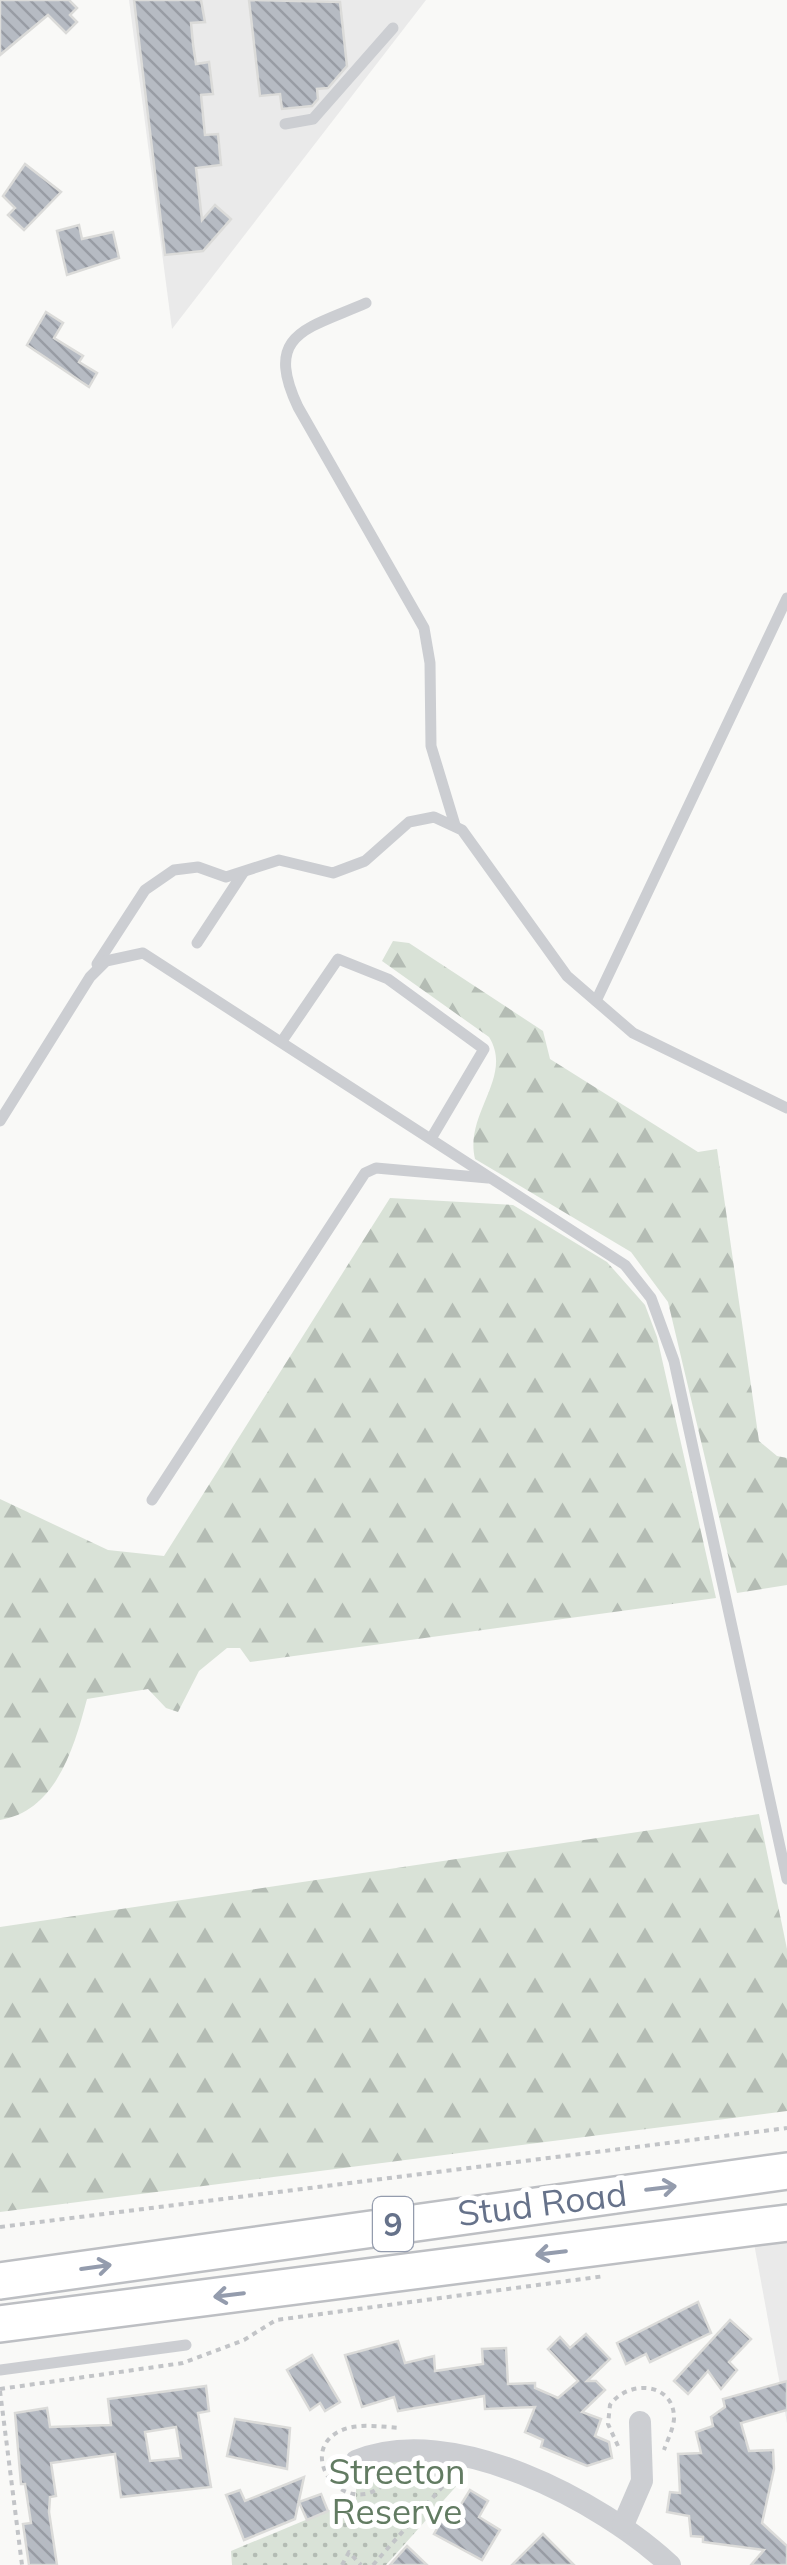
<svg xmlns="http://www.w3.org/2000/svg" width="787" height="2565" viewBox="0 0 787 2565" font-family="Mulish,sans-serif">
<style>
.built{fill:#eaeaea}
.grass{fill:url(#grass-dots)}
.forest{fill:url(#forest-firs)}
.building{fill:url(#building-back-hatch);stroke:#dbdbd9;stroke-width:2.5;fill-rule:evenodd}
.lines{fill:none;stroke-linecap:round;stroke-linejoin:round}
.trunk-casing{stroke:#bdbfc3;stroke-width:40}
.path{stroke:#c2c4c7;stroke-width:4;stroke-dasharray:5 5;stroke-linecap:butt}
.service{stroke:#ccced2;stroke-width:11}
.minor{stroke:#ccced2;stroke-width:22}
.trunk{stroke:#fff;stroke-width:35}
.oneway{stroke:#949cad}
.labels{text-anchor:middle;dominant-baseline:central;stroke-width:10;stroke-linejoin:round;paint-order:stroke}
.shield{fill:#fff;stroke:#949cad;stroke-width:2.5}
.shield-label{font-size:32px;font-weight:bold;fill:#66728a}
.street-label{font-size:35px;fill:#66728a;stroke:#fff}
.park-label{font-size:35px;fill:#627b62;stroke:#fff}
</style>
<defs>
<pattern id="grass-dots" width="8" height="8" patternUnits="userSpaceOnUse" patternTransform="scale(2.5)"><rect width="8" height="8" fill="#d9e2d7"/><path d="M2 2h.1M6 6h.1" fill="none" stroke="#b4bcb4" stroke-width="1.8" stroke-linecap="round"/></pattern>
<pattern id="forest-firs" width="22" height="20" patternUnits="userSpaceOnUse" patternTransform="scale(2.5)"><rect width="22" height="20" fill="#d9e2d7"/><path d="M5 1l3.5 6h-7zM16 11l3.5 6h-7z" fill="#b4bcb4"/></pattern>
<pattern id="building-back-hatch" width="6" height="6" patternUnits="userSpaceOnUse" patternTransform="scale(2.5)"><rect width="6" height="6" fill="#b6bbc3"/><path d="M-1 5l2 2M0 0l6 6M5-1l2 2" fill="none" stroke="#989ca4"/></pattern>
</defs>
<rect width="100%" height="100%" fill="#f9f9f7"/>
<g class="built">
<path d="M129,0h297l-254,329z"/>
<path d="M787,2223v200l-36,-196z"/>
</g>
<path class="grass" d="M469,2459l-9,23 -74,83h-154l-1,-14 125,-52v-38z"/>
<g class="forest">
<path d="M393,941l16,2 134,88 7,28 148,93 19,-3 42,292 18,15 10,2v127l-50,8 -69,-291 -37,-50 -156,-93c-11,-46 39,-82 14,-122l-107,-76z"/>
<path d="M390,1198l123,7 94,57 38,43 12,32 59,261 -466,64 -10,-14h-13l-28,23 -21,41 -12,-4 -18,-19 -61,10c-13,49 -31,112 -87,121v-321l108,51 56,6z"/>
<path d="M759,1814l28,135v162l-787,101v-285z"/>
</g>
<g class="building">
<path d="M0,0h69l8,8 -7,7 7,7 -11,11 -18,-18 -48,40z"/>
<path d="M134,0h67l4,22 -14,1 2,21 3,20 13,-2 4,32 -12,1 4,40 13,-1 3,31 -25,3 6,52 13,-15 16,14 -28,32 -38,4z"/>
<path d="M249,0l91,2 7,64 -19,22 -11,1 1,10 -6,7 -30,3 -2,-15 -20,2z"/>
<path d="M25,164l36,28 -37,38 -16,-15 7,-7 -12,-12z"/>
<path d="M79,225l3,14 31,-7 6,26 -52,17 -10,-44z"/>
<path d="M46,312l17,11 -9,15 29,18 -4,6 18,11 -8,14 -62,-42z"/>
<path d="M698,2302l13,31 -61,29 -4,-8 -20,10 -9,-21z"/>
<path d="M730,2320l21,19 -22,23 8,8 -16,19 -13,-18 -20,23 -14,-13z"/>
<path d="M586,2334l24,25 -23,22h9l9,9 -23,22 19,7 -6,17 14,6 3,16 -25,8 -46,-19 2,-7 -18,-8 10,-25 -50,2 -1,-13 -86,15 -4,-14 -32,10 -17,-52 53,-14 7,22 29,-7 1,15 48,-7 -1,-15 24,-1 2,36 27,-1v5l23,10 20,-17 -30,-32 12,-12 10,11z"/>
<path d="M312,2355l28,47 -15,9 -5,-8 -10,7 -23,-40z"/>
<path d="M787,2381v29l-46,13 8,28 24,-1 1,19 -12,54 25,23v19h-36l13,-15 -61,-8v-5l-12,-1 -2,-20 -22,-4 3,-20 10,1 -2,-39 23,-1 -5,-21 17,-6 -2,-9 14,-10 -2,-8z"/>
<path d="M206,2386l3,25 -11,2 13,74 -90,10 -6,-43 -64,9 5,33 -6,1 -1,15 8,53h-28l-6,-41 8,-1 -6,-39h-4l-6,-71 32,-5 3,19 61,-2 -3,-26zM176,2427l5,31 -31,3 -5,-29z"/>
<path d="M235,2419l55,9 -3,41 -60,-13z"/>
<path d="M304,2477l-9,42 -51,21 -18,-45 14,-5 5,11z"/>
<path d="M470,2490l18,11 -9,16 21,13 -18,30 -48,-26 16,-28 7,5z"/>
<path d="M321,2494l7,17 -21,9 -8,-18z"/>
<path d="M543,2534l31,31h-62z"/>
<path d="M407,2546l20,19h-37z"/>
</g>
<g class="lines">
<g class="trunk-casing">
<g id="trunk">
<path d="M0,2281l787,-110"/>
<path d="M0,2324l787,-101"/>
</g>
</g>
<g class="path">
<path d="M0,2227l787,-99"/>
<path d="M0,2389l183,-26 61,-23 32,-20 329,-44"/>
<path d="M0,2391l22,174"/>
<path d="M618,2446l-10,-22 2,-19c18,-26 65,-23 64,14 -1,11 -7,22 -10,31"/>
<path d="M399,2473c-12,6 -20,19 -34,21 -34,6 -62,-43 -27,-62 18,-10 44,-5 63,-4"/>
<path d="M342,2565l7,-13 12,13"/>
<path d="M373,2565l78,-88"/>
</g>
<g class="service">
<path d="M285,124l28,-5 80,-91"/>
<path d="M366,303c-59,26 -103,30 -68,104l126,221 6,35 1,83 24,79"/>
<path d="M197,943l46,-70"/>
<path d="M97,964l48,-74 29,-20 24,-3 28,10 53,-17 54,13 32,-12 44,-39 25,-5 28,13 105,146 66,57 154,75"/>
<path d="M596,1001l191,-403"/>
<path d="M282,1041l56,-82 50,20 96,70 -52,88"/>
<path d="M0,1121l90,-144 16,-16 37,-8 482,312 26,33 23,63 113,518"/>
<path d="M152,1500l213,-327 11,-5 112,10"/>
<path d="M0,2370l186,-25"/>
</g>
<g class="minor">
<path d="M356,2461c95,-40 245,40 314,104"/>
<path d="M623,2525l19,-44 -2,-59"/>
</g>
<use href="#trunk" class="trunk"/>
</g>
<defs><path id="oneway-shaft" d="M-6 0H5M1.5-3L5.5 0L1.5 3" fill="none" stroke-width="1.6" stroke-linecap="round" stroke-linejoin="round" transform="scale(2.5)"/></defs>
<g class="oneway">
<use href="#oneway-shaft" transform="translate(661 2188) rotate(-7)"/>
<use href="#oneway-shaft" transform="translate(551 2253) rotate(173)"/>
<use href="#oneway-shaft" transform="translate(96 2267) rotate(-8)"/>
<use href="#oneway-shaft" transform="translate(229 2295) rotate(173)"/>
</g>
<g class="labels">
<rect class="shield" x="373" y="2197" width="40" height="54" rx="8"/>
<g class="shield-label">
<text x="393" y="2224">9</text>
</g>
<g class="street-label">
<text transform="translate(542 2203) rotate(-7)">Stud Road</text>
</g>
<g class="park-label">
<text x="397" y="2471">Streeton<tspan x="397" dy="40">Reserve</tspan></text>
</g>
</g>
</svg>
